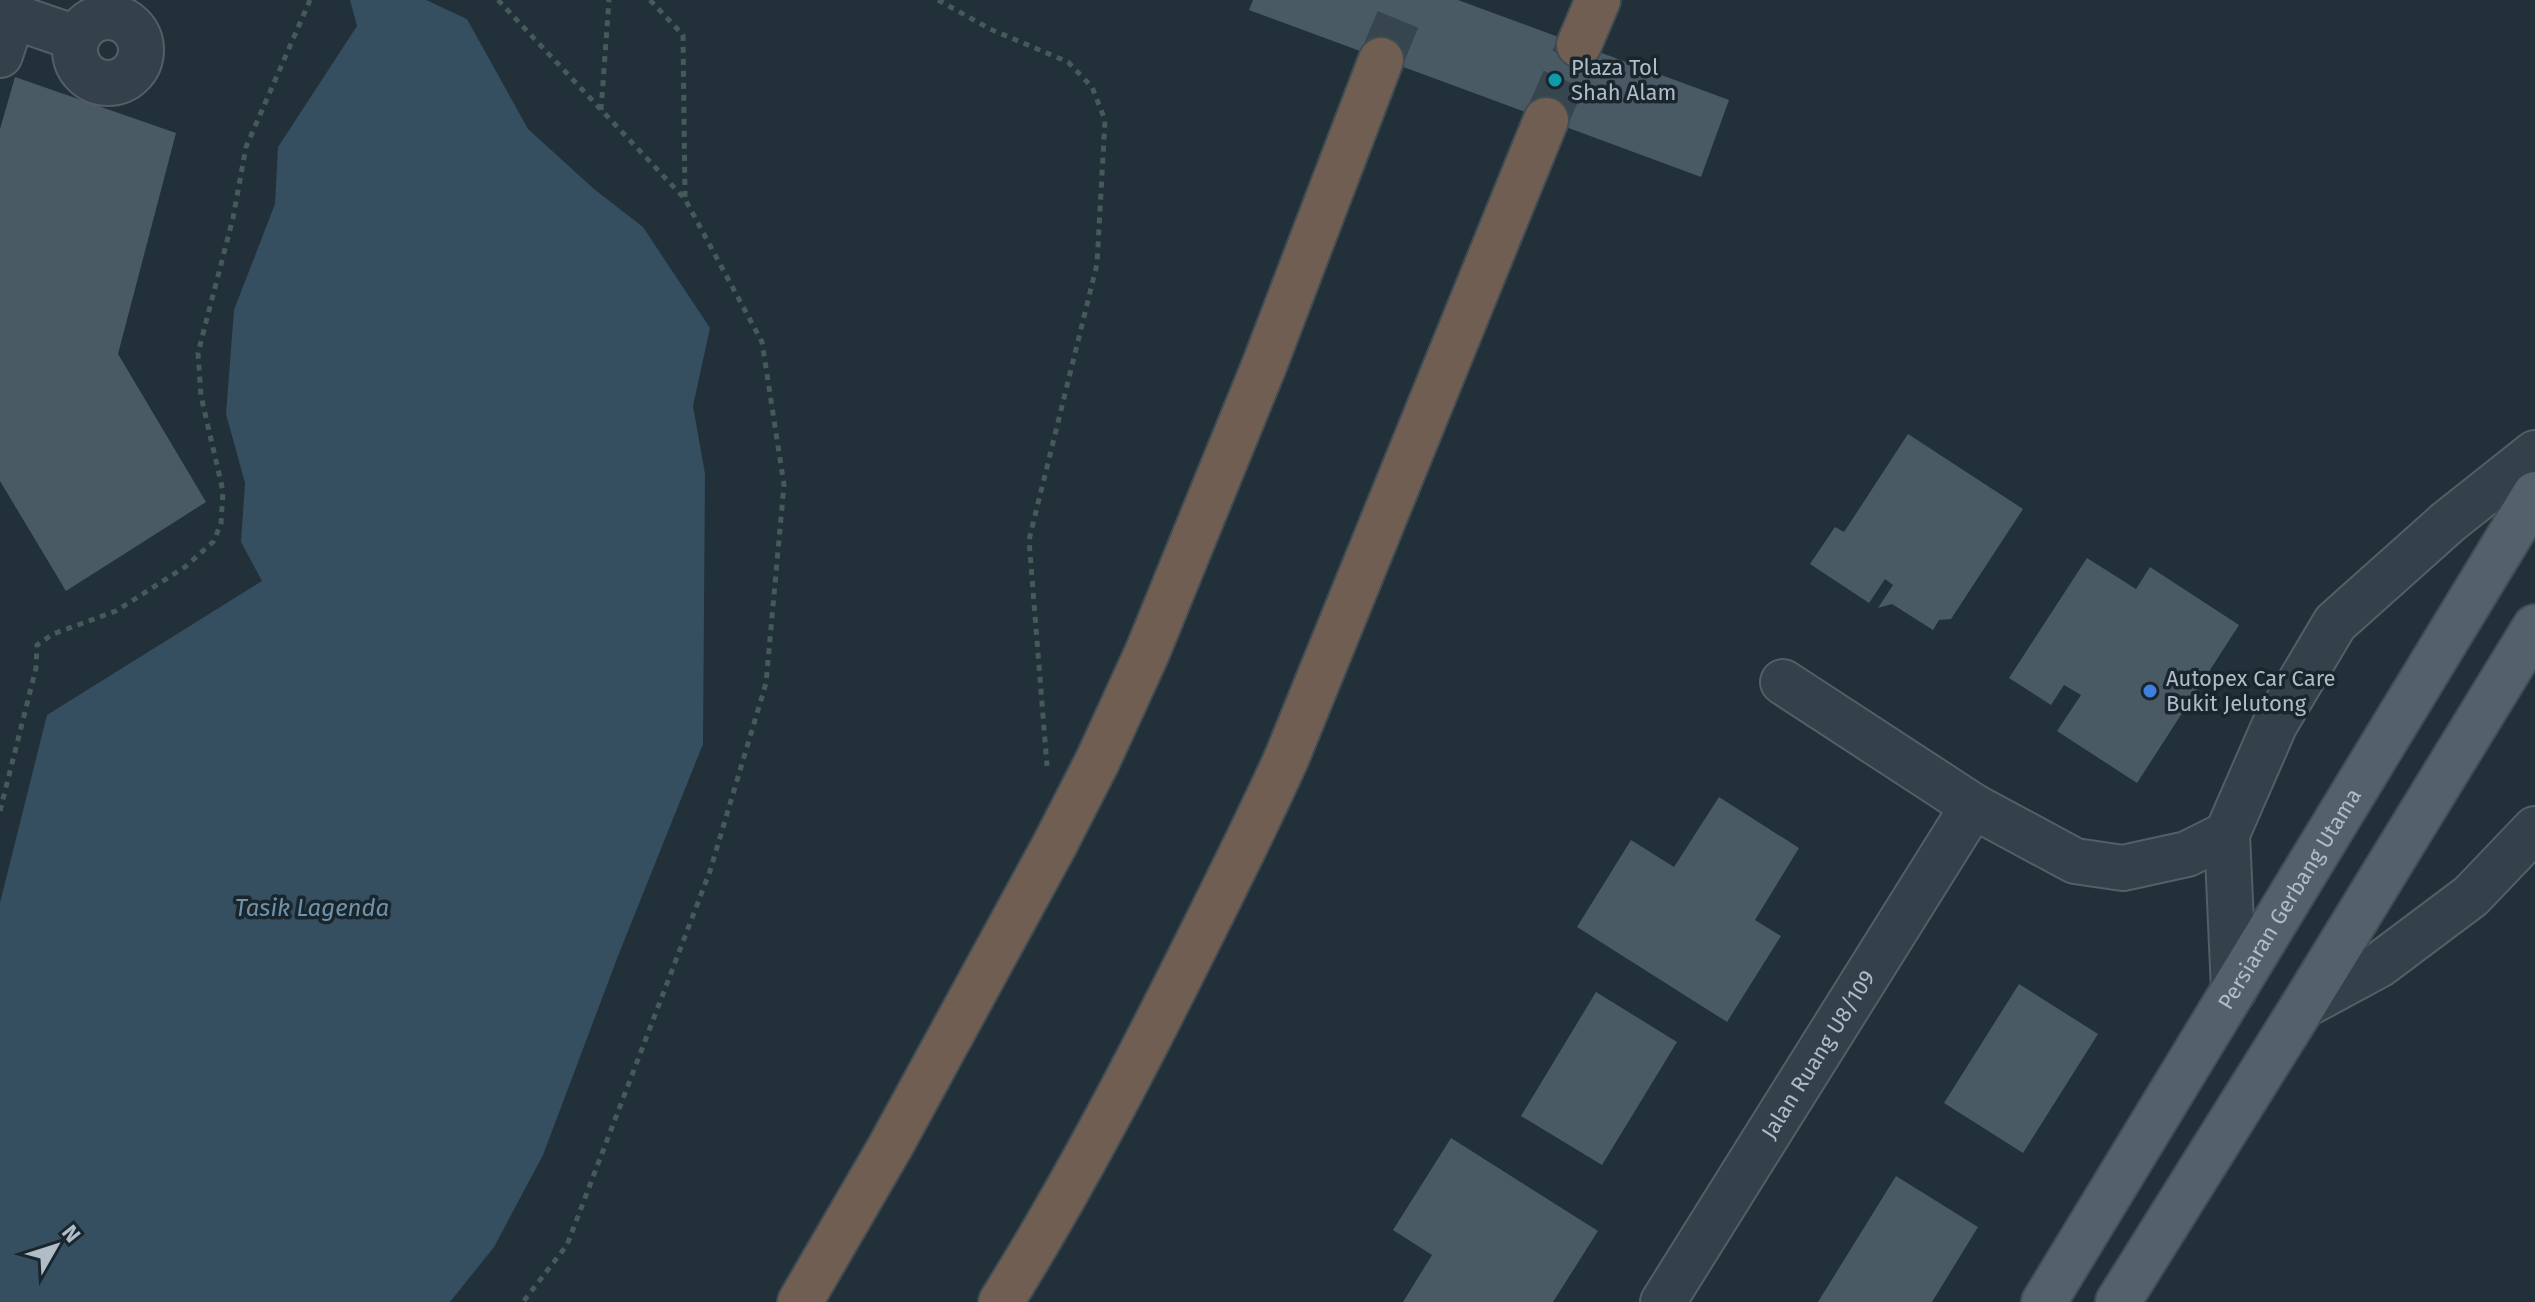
<svg xmlns="http://www.w3.org/2000/svg" width="2535" height="1302" viewBox="0 0 2535 1302" font-family="'Fira Sans',sans-serif">
<style>
.water{fill:#354f60}
.building{fill:#4a5a65}
.lines{fill:none;stroke-linecap:round;stroke-linejoin:round}
.highway-tunnel{stroke:#36454e;stroke-width:44;stroke-dasharray:44 22;stroke-linecap:butt}
.minor-casing{stroke:#535f67;stroke-width:48}
.major-casing{stroke:#414d56;stroke-width:48}
.highway-casing{stroke:#404c54;stroke-width:48}
.path{stroke:#455b59;stroke-width:5;stroke-dasharray:6 6;stroke-linecap:butt}
.minor{stroke:#35414a;stroke-width:44}
.major{stroke:#53616a;stroke-width:44}
.highway{stroke:#705e52;stroke-width:44}
.culture-dot{fill:#0f9aa8;stroke:#1a262e;stroke-width:3}
.shop-dot{fill:#3f7fe0;stroke:#1a262e;stroke-width:3}
.labels{text-anchor:middle;dominant-baseline:central;stroke-width:7;stroke-linejoin:round;paint-order:stroke}
.poi-label{font-size:22px;fill:#b0bcc6;stroke:#1a262e;text-anchor:start}
.street-label{font-size:22px;fill:#b0bcc6;stroke:#1a262e}
.water-label{font-size:24px;font-style:italic;fill:#7093aa;stroke:#1a262e}
</style>
<rect width="100%" height="100%" fill="#213039"/>
<path class="water" d="M350,0h76l41,19 61,110 66,60 49,38 67,101 -17,78 12,68 -2,270 -85,212 -75,199 -49,92 -44,55h-450v-399l47,-188 215,-134 -21,-39 4,-59 -19,-69 8,-104 41,-106 3,-57 79,-121z"/>
<g class="building">
<path d="M1253,0h205l271,100 -28,77 -452,-167z"/>
<path d="M15,77l161,56 -58,221 88,148 -140,89 -66,-110v-352z"/>
<path d="M1908,434l115,75 -72,110 -12,1 -6,10 -41,-26 -14,4 15,-23 -8,-6 -16,24 -59,-39 25,-37 9,5z"/>
<path d="M2087,558l49,31 14,-22 89,58 -102,158 -80,-52 24,-36 -17,-10 -13,20 -42,-27z"/>
<path d="M1719,797l80,51 -44,72 26,16 -54,86 -150,-95 54,-87 43,27z"/>
<path d="M2019,984l79,50 -75,119 -79,-50z"/>
<path d="M1596,992l81,50 -75,123 -81,-49z"/>
<path d="M1451,1138l147,93 -45,71h-150l29,-47 -39,-25z"/>
<path d="M1896,1176l82,51 -46,75h-114z"/>
</g>
<g class="lines">
<g class="highway-tunnel">
<path d="M1381,60l25,-60"/>
<path d="M1546,120l33,-75"/>
</g>
<g class="minor-casing">
<g id="minor">
<path d="M0,12l76,26"/>
<circle cx="108" cy="50" r="33"/>
<path d="M0,55l13,-39"/>
<path d="M1783,682l190,124 102,55 48,7 64,-14 40,-20"/>
<path d="M2234,990l-7,-156 48,-110 60,-101 113,-101 87,-69"/>
<path d="M2303,1006l76,-41 92,-69 64,-67"/>
<path id="s1" d="M1663,1302l310,-496"/>
</g>
</g>
<g class="major-casing">
<g id="major">
<path id="s2" d="M2044,1302l491,-808"/>
<path d="M2118,1302l185,-296 232,-379"/>
</g>
</g>
<g class="highway-casing">
<g id="highway">
<path d="M1579,45l19,-45"/>
<path d="M800,1302l90,-155 164,-301 44,-86 49,-107 117,-287 117,-306"/>
<path d="M1001,1302c70,-112 131,-229 190,-347 33,-66 66,-131 96,-198l259,-637"/>
</g>
</g>
<g class="path">
<path d="M498,0l187,199 77,143 22,143 -18,198 -56,188 -143,374 -44,57"/>
<path d="M650,0l33,35 2,163"/>
<path d="M938,0l52,29 78,33 24,25 13,33 -8,144 -68,276 18,226"/>
<path d="M601,110l8,-110"/>
<path d="M0,811l36,-143 1,-23 16,-11 63,-23 69,-44 28,-25 8,-18 2,-33 -22,-95 -3,-43 35,-135 13,-71 64,-147"/>
</g>
<use href="#minor" class="minor"/>
<use href="#major" class="major"/>
<use href="#highway" class="highway"/>
</g>
<circle class="culture-dot" cx="1555" cy="80" r="8"/>
<circle class="shop-dot" cx="2150" cy="691" r="8"/>
<g class="labels">
<g class="poi-label">
<text x="1571" y="67">Plaza Tol<tspan x="1571" dy="25">Shah Alam</tspan></text>
<text x="2166" y="678">Autopex Car Care<tspan x="2166" dy="25">Bukit Jelutong</tspan></text>
</g>
<g class="street-label">
<text stroke="none"><textPath href="#s2" startOffset="472">Persiaran Gerbang Utama</textPath></text>
<text stroke="none"><textPath href="#s1" startOffset="292">Jalan Ruang U8/109</textPath></text>
</g>
<g class="water-label">
<text x="312" y="908">Tasik Lagenda</text>
</g>
</g>
<g transform="translate(56 1246) rotate(51)" stroke="#1a262e" stroke-width="6" paint-order="stroke">
<path d="M0-6L14 30L0 20L-14 30Z" fill="#b0bcc6"/>
<text y="-12" font-size="22" font-weight="bold" text-anchor="middle" fill="#b0bcc6">N</text>
</g>
</svg>
